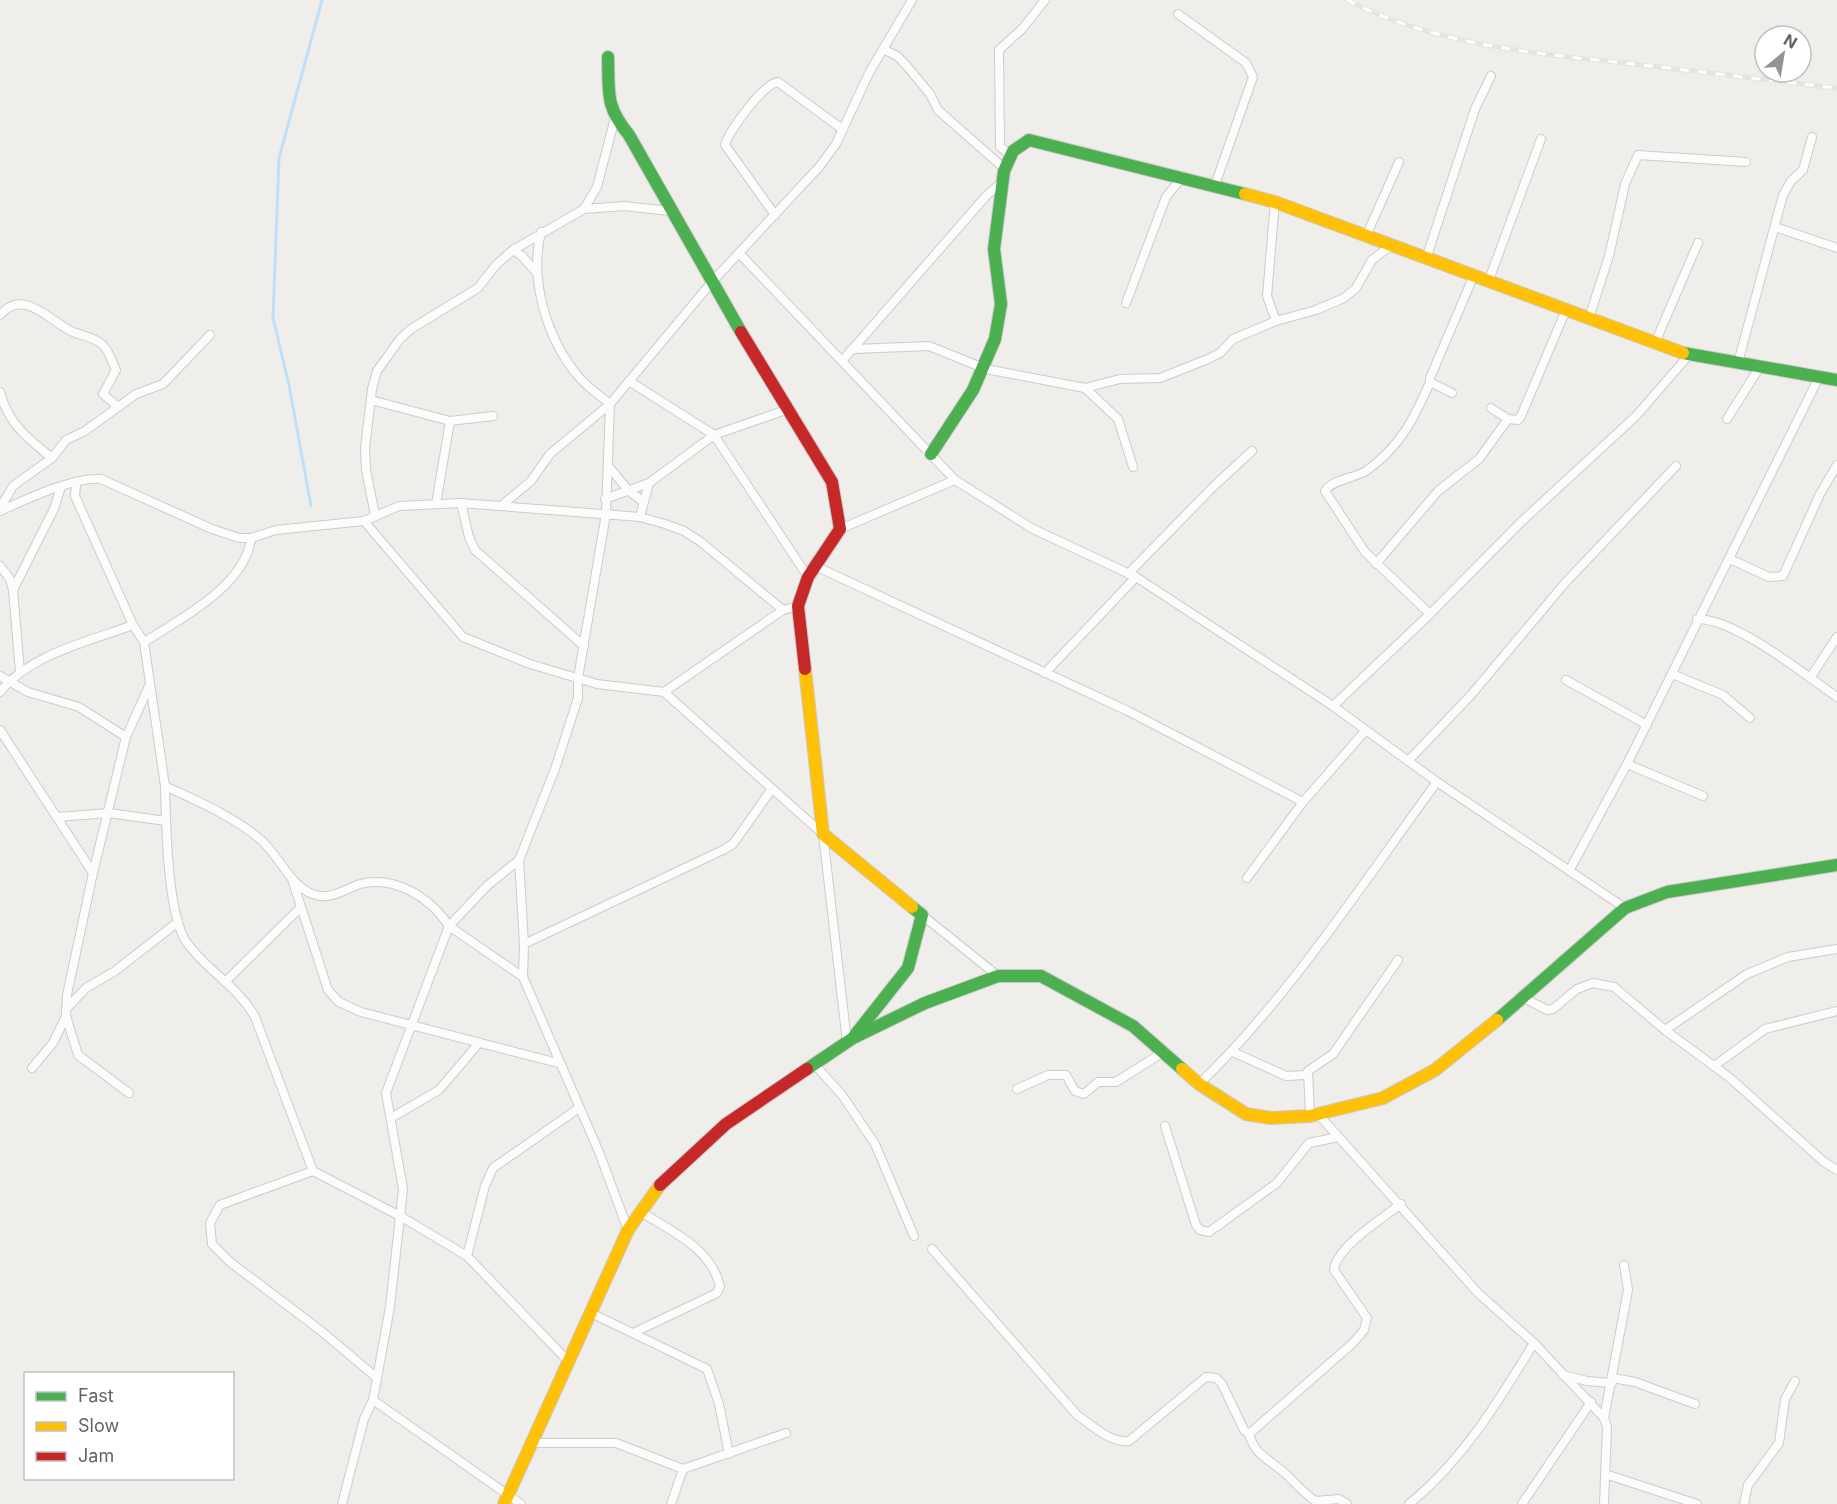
<svg xmlns="http://www.w3.org/2000/svg" width="1837" height="1504" viewBox="0 0 1837 1504" font-family="Inter,sans-serif">
<style>
.lines{fill:none;stroke-linecap:round;stroke-linejoin:round}
.stream{stroke:#bfe0f9;stroke-width:3}
.street-casing{stroke:#cbcccc;stroke-width:10}
.fast-casing{stroke:#cacacb;stroke-width:14}
.slow-casing{stroke:#cacacb;stroke-width:14}
.jam-casing{stroke:#cacacb;stroke-width:14}
.street{stroke:#fdfcfc;stroke-width:8}
.fast{stroke:#4caf50;stroke-width:12}
.slow{stroke:#ffc107;stroke-width:12}
.jam{stroke:#c62828;stroke-width:12}
.rail-casing{stroke:#e4e4e4;stroke-width:5}
.rail{stroke:#fff;stroke-width:3;stroke-dasharray:9;stroke-linecap:butt}
</style>
<rect width="100%" height="100%" fill="#efeeea"/>
<g class="lines">
<path class="stream" d="M311,506l-22,-121 -16,-67 6,-160 43,-158"/>
<g class="street-casing">
<g id="street">
<path d="M1178,14l68,49 7,14 -38,108"/>
<path d="M883,49l14,7 9,9 24,29 8,16 68,60"/>
<path d="M1010,154l-10,-7 -1,-97 24,-22 22,-28"/>
<path d="M1275,202l-8,94 9,25"/>
<path d="M584,209l13,-22 18,-69"/>
<path d="M775,215l-50,-70c4,-14 38,-61 53,-63l64,47"/>
<path d="M1775,227l62,21"/>
<path d="M541,232c-12,48 6,107 37,144 9,11 21,19 32,28"/>
<path d="M1367,234l32,-72"/>
<path d="M513,250l9,6 14,16"/>
<path d="M739,253l216,227"/>
<path d="M1427,256l48,-147 16,-33"/>
<path d="M1489,280l52,-141"/>
<path d="M1126,303l40,-106 17,-21"/>
<path d="M0,315c24,-28 50,7 73,17 10,4 21,5 30,13 6,6 9,17 13,25l-13,24 15,13"/>
<path d="M1589,318l20,-62 16,-72 13,-29 108,7"/>
<path d="M1655,343l43,-100"/>
<path d="M855,349l74,-3 57,23 99,19 35,-9 40,-1 48,-19 12,-6 13,-14 43,-18 40,-11 28,-12 12,-10 16,-28 21,-16"/>
<path d="M842,361l145,-166 14,-12"/>
<path d="M1738,363l45,-168 8,-14 12,-11 9,-33"/>
<path d="M629,381l85,54 94,142"/>
<path d="M1430,382c-16,37 -30,65 -64,89 -11,7 -35,9 -41,20l40,61 65,62"/>
<path d="M1085,388l33,31 15,48"/>
<path d="M0,392c8,31 27,46 52,66"/>
<path d="M1452,393l-22,-11v-4l44,-103"/>
<path d="M371,400l79,21 43,-5"/>
<path d="M610,404l-4,110 -28,164v20l-23,71 -36,91 5,84 -1,33 76,175 29,78"/>
<path d="M1491,408l17,11"/>
<path d="M1727,419l34,-54"/>
<path d="M609,467l19,23 14,11"/>
<path d="M76,484l-1,12 58,129 11,17 21,144c32,15 68,30 96,54 19,16 31,52 59,56 13,2 28,-8 40,-12 34,-9 70,13 89,42l74,51"/>
<path d="M605,499l44,-16 65,-48 72,-25"/>
<path d="M461,503l8,34 6,13 109,96"/>
<path d="M436,504l14,-83"/>
<path d="M501,506l30,-25 19,-27 60,-50 101,-121 109,-117 16,-22 33,-71 43,-73"/>
<path d="M0,508l13,-22 39,-28 14,-18 19,-9 51,-37 27,-10 47,-49"/>
<path d="M0,511c27,-12 73,-34 101,-32l111,50 27,9h12l25,-8 88,-9 35,-15 62,-3 179,14 25,7 19,7 17,11 82,68 15,-4"/>
<path d="M375,515l-9,-45 -1,-22 7,-59 5,-18 23,-32 11,-10 67,-41 18,-23 17,-15 71,-41 40,-3 46,5"/>
<path d="M640,517l9,-34"/>
<path d="M364,521l99,116 67,27 67,20 67,8 119,-82"/>
<path d="M840,529l115,-49 78,49 103,48 197,129 104,76 188,126"/>
<path d="M1730,559l39,18 14,-1 37,-82 17,-29"/>
<path d="M1376,564l62,-73 41,-32 29,-40 10,1 3,-4 45,-106"/>
<path d="M0,566l10,13 3,11 7,82"/>
<path d="M815,566l313,145 175,91 63,-72"/>
<path d="M1128,574l86,-88 38,-35"/>
<path d="M13,590l41,-81 7,-22"/>
<path d="M1697,619c39,0 107,55 140,78"/>
<path d="M144,642c37,-23 102,-57 107,-104"/>
<path d="M1045,673l91,-96"/>
<path d="M1672,674l51,21 27,23"/>
<path d="M0,676l28,16 51,15 47,30"/>
<path d="M1810,678l27,-41"/>
<path d="M1566,680l81,45"/>
<path d="M0,692c30,-38 90,-51 133,-67"/>
<path d="M664,692l159,142 24,208"/>
<path d="M1333,706l97,-92 90,-91 116,-107 53,-61"/>
<path d="M0,730l93,143"/>
<path d="M1408,761l63,-66 94,-112 111,-117"/>
<path d="M1627,764l76,32"/>
<path d="M165,786c1,36 2,129 22,157 21,29 50,42 68,74l58,154 87,45 67,40 102,106"/>
<path d="M57,817l52,-4 57,8"/>
<path d="M519,860l-31,25 -39,41 -63,167 17,96 -13,118 -17,93 148,104"/>
<path d="M1569,871l58,-107 193,-389"/>
<path d="M1247,878l56,-76"/>
<path d="M292,879l36,111 11,12 22,10 197,51"/>
<path d="M922,915l76,61"/>
<path d="M524,944l201,-95 8,-5 38,-54"/>
<path d="M225,982l76,-75"/>
<path d="M1524,998l23,12 6,-1 24,-20 16,-6 21,4 51,43 65,48 94,84 13,8"/>
<path d="M66,1009l20,-21 29,-17 63,-49"/>
<path d="M1665,1030l82,-56 41,-17 49,-8"/>
<path d="M1233,1052l53,24 20,-1"/>
<path d="M815,1065l27,30 33,49 39,92"/>
<path d="M1714,1066l51,-37 72,-18"/>
<path d="M32,1068l21,-25 13,-27"/>
<path d="M1199,1084c89,-85 165,-203 238,-302"/>
<path d="M1017,1089l31,-14h18l9,16 9,3 14,-12h18l49,-31"/>
<path d="M129,1093l-51,-38 -12,-39 1,-21 26,-122 33,-136 24,-53"/>
<path d="M1318,1114l160,179 56,50 70,75 3,9 -3,77"/>
<path d="M1310,1116l-2,-45 25,-17 65,-94"/>
<path d="M391,1118l48,-28 40,-47"/>
<path d="M1165,1126l31,99 4,5 9,2 68,-49 32,-40 29,-6"/>
<path d="M313,1171l-93,34 -10,18 2,21 18,18 90,68 57,48"/>
<path d="M932,1249l145,166c16,11 33,28 52,26l77,-64 10,1 6,6 22,46 5,4 104,-91 11,-13 3,-12 -33,-48c2,-23 49,-52 67,-66"/>
<path d="M467,1256l18,-70 8,-18 86,-60"/>
<path d="M591,1313l116,56 12,35 10,50"/>
<path d="M633,1333l84,-40 3,-7c-9,-38 -49,-55 -79,-74"/>
<path d="M1563,1375l24,6 25,2"/>
<path d="M1613,1378l22,4 60,22"/>
<path d="M1604,1418l24,-128 -4,-25"/>
<path d="M1249,1434c6,22 23,27 38,41 10,10 17,18 28,26l24,-2 8,5"/>
<path d="M533,1443h83l67,26"/>
<path d="M1605,1474l92,30"/>
<path d="M342,1504l22,-85 9,-19"/>
<path d="M671,1504l12,-35 103,-36"/>
<path d="M1409,1504c54,-44 89,-102 125,-161"/>
<path d="M1522,1504l69,-102"/>
<path d="M1744,1504l4,-19 31,-42 6,-44 10,-18"/>
</g>
</g>
<g class="fast-casing">
<g id="fast">
<path d="M608,57c1,36 -3,49 21,78l112,197"/>
<path d="M1683,353l154,27"/>
<path d="M931,454l42,-64 22,-51 6,-35 -7,-55 10,-78 9,-20 16,-11 216,54"/>
<path d="M1497,1020l128,-112 42,-16 170,-27"/>
<path d="M855,1035l53,-67 14,-53 -10,-8"/>
<path d="M807,1069l46,-31 72,-35 73,-27h43l92,50 49,43"/>
</g>
</g>
<g class="slow-casing">
<g id="slow">
<path d="M1245,194l30,8 408,151"/>
<path d="M805,669l18,165 89,73"/>
<path d="M1182,1069l17,15 47,30 25,4 39,-2 73,-18 52,-28 62,-50"/>
<path d="M504,1504l124,-274 32,-45"/>
</g>
</g>
<g class="jam-casing">
<g id="jam">
<path d="M741,332l91,150 8,47 -32,48 -10,29 7,63"/>
<path d="M660,1185l66,-61 81,-55"/>
</g>
</g>
<use href="#street" class="street"/>
<use href="#fast" class="fast"/>
<use href="#slow" class="slow"/>
<use href="#jam" class="jam"/>
<g class="rail-casing">
<path id="rail" d="M1347,0c86,44 183,53 278,63 70,8 141,17 212,25"/>
</g>
<use href="#rail" class="rail"/>
</g>
<rect x="24" y="1372" width="210" height="108" fill="#ffffff" stroke="#bfc1c3" stroke-width="1.5"/>
<rect x="36" y="1392" width="30" height="9" fill="#4caf50" stroke="#bfc1c3" stroke-width="1.5"/>
<text x="78" y="1402" font-size="18" fill="#5f6368">Fast</text>
<rect x="36" y="1422" width="30" height="9" fill="#ffc107" stroke="#bfc1c3" stroke-width="1.5"/>
<text x="78" y="1432" font-size="18" fill="#5f6368">Slow</text>
<rect x="36" y="1452" width="30" height="9" fill="#c62828" stroke="#bfc1c3" stroke-width="1.5"/>
<text x="78" y="1462" font-size="18" fill="#5f6368">Jam</text>
<g transform="translate(1783 54) rotate(30)"><circle r="28" fill="#ffffff" stroke="#bfc1c3" stroke-width="1.5"/>
<path d="M0-4.5L10 22L0 15L-10 22Z" fill="#919496"/>
<text y="-9" font-size="16" font-weight="bold" text-anchor="middle" fill="#5f6368">N</text>
</g>
</svg>
